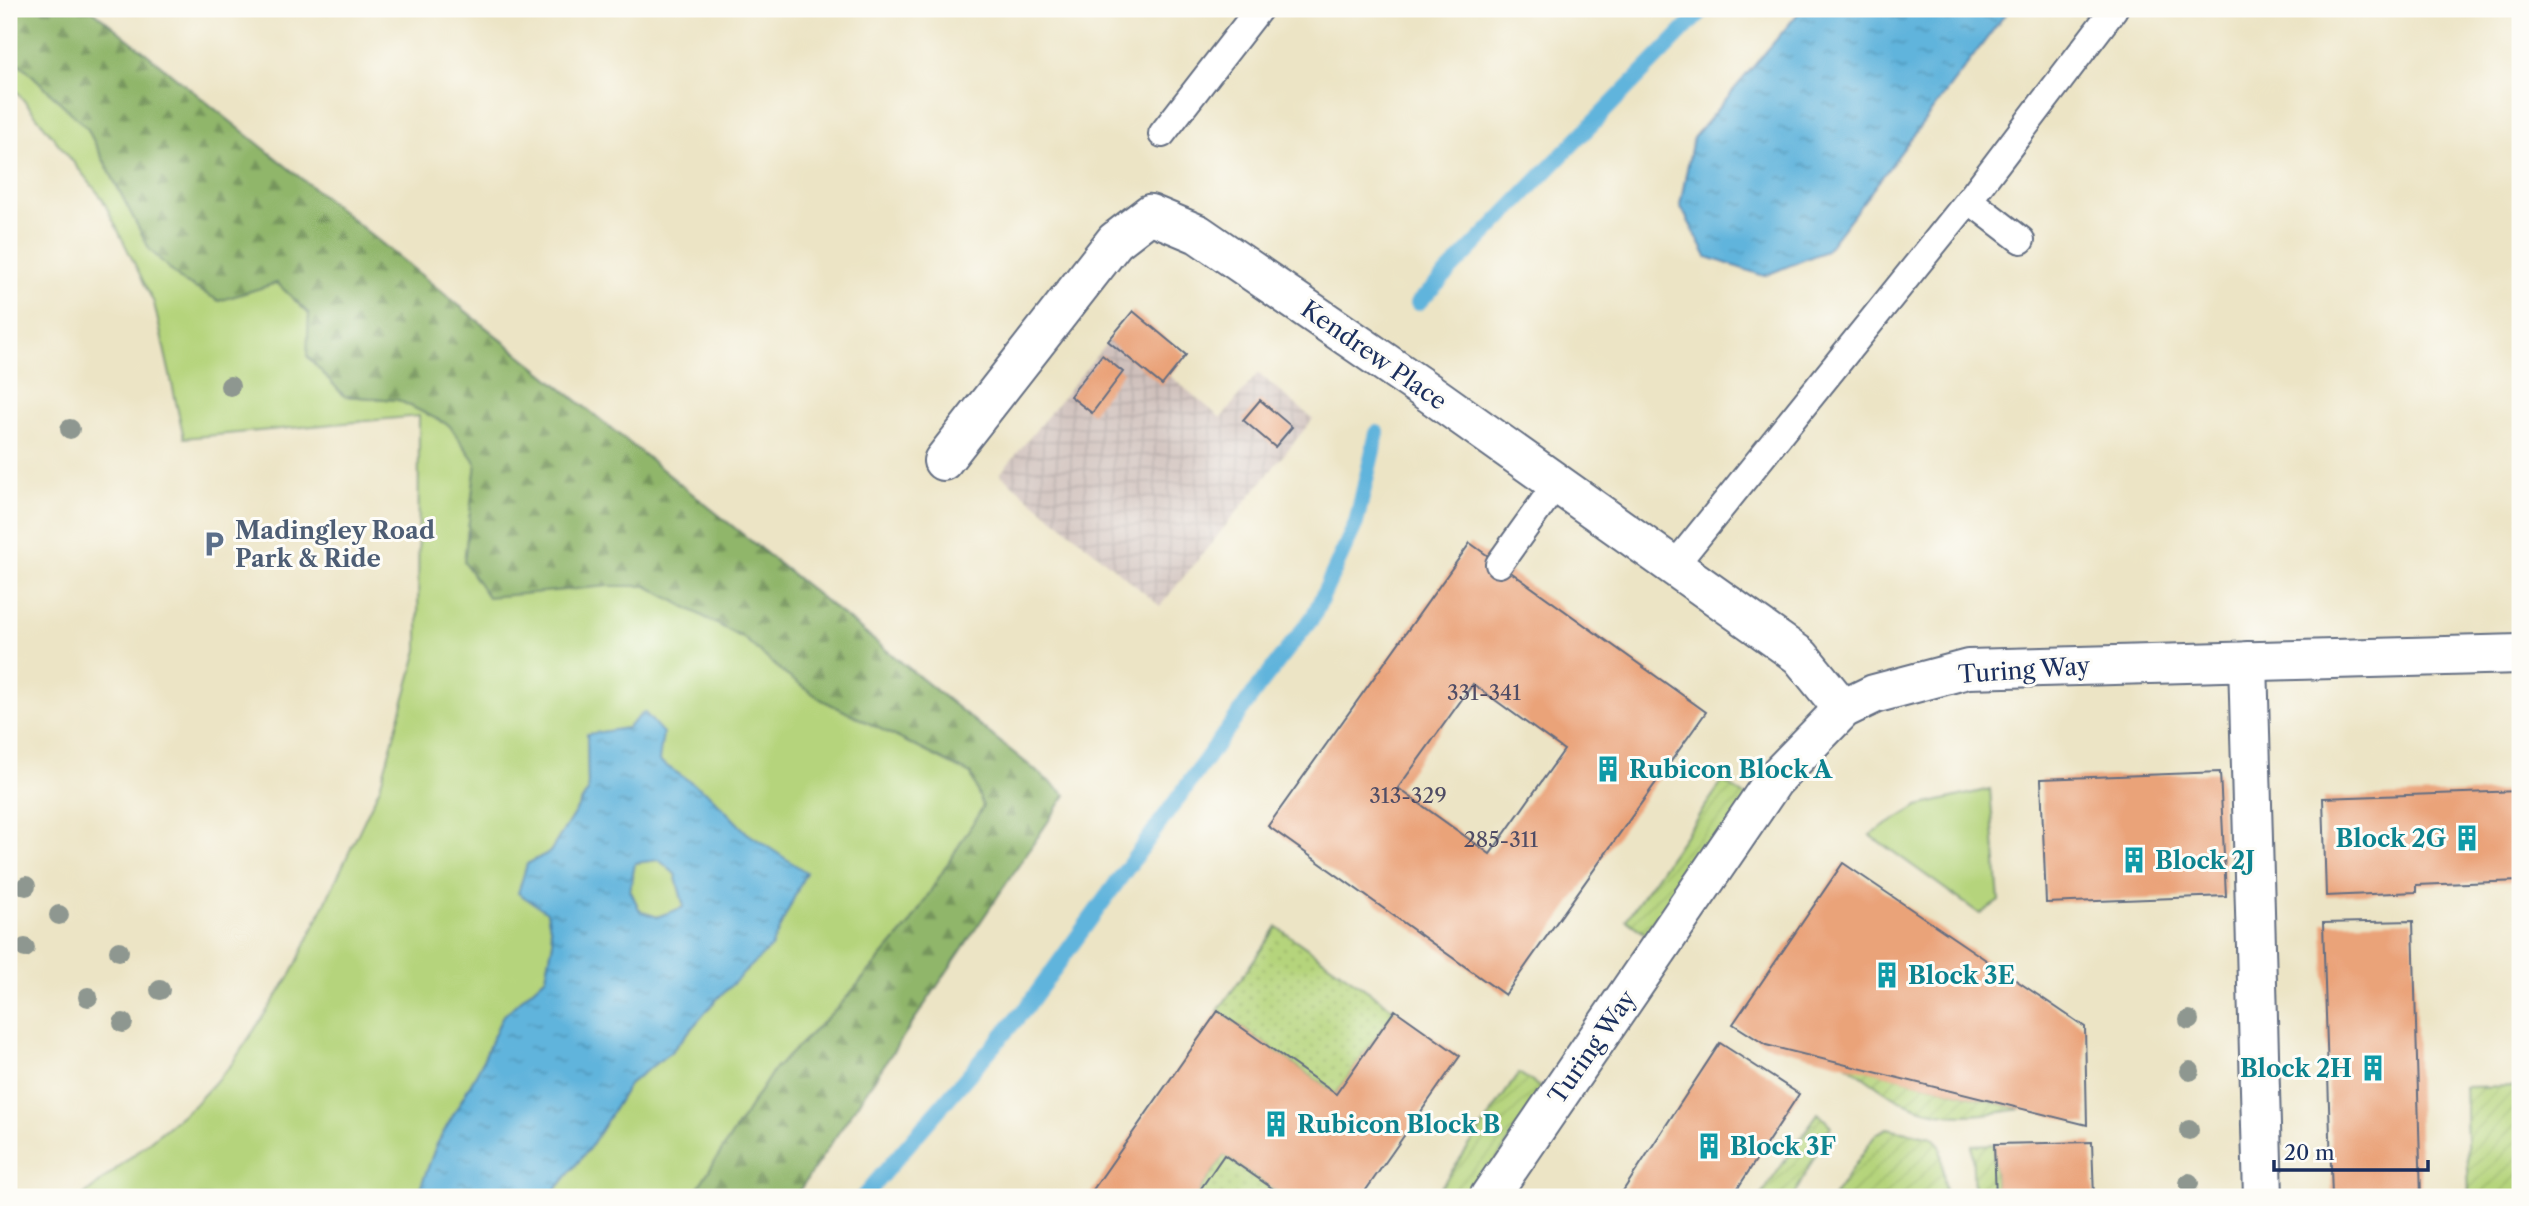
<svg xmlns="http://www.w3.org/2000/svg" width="2529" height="1206" viewBox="0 0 2529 1206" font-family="'Libre Caslon Text',serif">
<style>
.industrial{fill:url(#industrial-grid)}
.grass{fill:#b5d47b;stroke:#68826c;stroke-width:2}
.forest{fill:url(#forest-firs);stroke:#567264;stroke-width:2}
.park{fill:url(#park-dots);stroke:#68826c;stroke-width:2}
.garden{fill:url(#garden-furrows);stroke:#68826c;stroke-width:2}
.water{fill:url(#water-ripples);stroke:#3e729d;stroke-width:2;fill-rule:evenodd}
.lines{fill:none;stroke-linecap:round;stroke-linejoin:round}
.stream{stroke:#60b4dc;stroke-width:16}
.building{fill:#eaa379;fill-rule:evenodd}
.service-casing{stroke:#646e82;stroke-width:30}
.minor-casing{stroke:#646e82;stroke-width:42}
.service{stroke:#fff;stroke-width:26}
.minor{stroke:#fff;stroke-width:38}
.tree{fill:#8e9790}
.labels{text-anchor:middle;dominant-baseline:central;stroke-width:6;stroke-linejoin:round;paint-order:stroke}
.number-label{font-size:21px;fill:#4f4c65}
.street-label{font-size:24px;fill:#1b2f5e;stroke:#fdfcf7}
.service-label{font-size:24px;font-weight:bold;fill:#4e5e75;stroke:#fdfcf7;text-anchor:start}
.culture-label{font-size:24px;font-weight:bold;fill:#0d838f;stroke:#fdfcf7;text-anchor:start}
</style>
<defs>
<pattern id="industrial-grid" width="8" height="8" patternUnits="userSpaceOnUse" patternTransform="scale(1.75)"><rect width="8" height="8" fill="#cfc0bb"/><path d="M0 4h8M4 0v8" fill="none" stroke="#b1a5a3"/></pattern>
<pattern id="forest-firs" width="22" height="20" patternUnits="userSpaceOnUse" patternTransform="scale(1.75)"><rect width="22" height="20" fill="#90b66b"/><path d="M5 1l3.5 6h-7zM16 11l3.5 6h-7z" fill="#75945b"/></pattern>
<pattern id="park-dots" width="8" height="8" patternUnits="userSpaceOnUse" patternTransform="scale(1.75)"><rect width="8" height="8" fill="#b5d47b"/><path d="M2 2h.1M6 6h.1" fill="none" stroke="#9bb66d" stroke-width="1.8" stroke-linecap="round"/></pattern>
<pattern id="garden-furrows" width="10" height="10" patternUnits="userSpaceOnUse" patternTransform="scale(1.75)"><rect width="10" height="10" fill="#b5d47b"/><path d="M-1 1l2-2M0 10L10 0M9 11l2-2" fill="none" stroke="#9bb66d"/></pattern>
<pattern id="water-ripples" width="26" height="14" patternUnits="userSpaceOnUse" patternTransform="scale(1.75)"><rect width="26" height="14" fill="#60b4dc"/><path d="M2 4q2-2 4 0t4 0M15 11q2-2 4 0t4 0" fill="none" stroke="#4e93b6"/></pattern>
</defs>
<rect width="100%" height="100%" fill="#fdfcf7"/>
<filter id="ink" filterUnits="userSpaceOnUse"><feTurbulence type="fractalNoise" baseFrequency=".0143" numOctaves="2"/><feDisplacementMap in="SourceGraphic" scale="14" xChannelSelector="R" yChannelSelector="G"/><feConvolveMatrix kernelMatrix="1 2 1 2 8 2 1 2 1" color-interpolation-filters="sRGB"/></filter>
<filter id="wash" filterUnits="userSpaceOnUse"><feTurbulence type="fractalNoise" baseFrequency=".00686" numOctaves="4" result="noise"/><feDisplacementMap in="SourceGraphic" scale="28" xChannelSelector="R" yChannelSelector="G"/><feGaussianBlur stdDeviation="1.57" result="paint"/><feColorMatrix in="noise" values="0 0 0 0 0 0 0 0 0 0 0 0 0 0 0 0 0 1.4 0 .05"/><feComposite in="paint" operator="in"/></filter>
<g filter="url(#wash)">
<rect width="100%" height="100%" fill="#ece4c5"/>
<path class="industrial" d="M1133,311l53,44 -16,21 51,42 37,-45 55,46 -153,187 -160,-132z"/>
<g class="grass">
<path d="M9,56l18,14 60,58 63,122 69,51 58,-19 32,32 -1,42 36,40 54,4 51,25 27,38 -12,99 145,24h38l98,53 41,36 36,25 149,74 12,33 -73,117 -69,80 -68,67 -81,126h-142l41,-51 39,-63 42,-32 45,-52 89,-126 -59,-40 -38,-39 -50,-33 -32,-33 -40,7 1,56 -38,61 -23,12 20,48 6,30 -7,35 -44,40 -22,50 -44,79 -19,51h-335l112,-92 37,-40 61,-92 88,-186 38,-137 1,-234 -235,22 -30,-135 -52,-105 -93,-116z"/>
<path d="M1990,789l9,112 -19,13 -110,-79 48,-29z"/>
<path d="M659,859l16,15 9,33 -27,10 -17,-6 -10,-21 5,-27z"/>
</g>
<path class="forest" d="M9,9h82l975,786 -271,402h-103l81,-126 68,-67 69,-80 73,-117 -12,-33 -149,-74 -36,-25 -41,-36 -98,-53h-38l-121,11 -24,-35 12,-99 -27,-38 -51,-25 -54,-4 -37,-40 2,-42 -32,-31 -58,18 -37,-20 -32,-31 -63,-122 -60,-58 -18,-14z"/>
<g class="park">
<path d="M1277,927l118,83 -59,84 -118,-83z"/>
<path d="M1224,1155l61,42h-90z"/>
</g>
<g class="garden">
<path d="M1723,781l25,17 -98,139 -24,-17z"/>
<path d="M1844,1063l177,46c-36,6 -73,11 -108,-3 -24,-9 -47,-29 -69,-43z"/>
<path d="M1519,1073l25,17 -73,107h-37z"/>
<path d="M2520,1086v111h-51l-4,-110z"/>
<path d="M1818,1113l13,13 -38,71h-33z"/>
<path d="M1887,1128l45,9 8,8 6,52h-113l43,-63z"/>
<path d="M1994,1144l2,53h-22l-2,-52z"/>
</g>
<g class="water">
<path d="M1802,9h207l-183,242 -62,25 -57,-19 -27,-52 13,-67z"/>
<path d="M644,712l19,21 -4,28 50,33 38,39 59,39 -35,75 -54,52 -45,52 -42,32 -39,63 -41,51h-133l19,-51 44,-79 22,-50 44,-40 7,-35 -6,-30 -29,-19 9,-29 23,-12 38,-61 -1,-57 40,-6zM659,860l16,14 9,33 -27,10 -17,-6 -10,-21 5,-27z"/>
</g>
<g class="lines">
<g class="stream">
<path d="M1418,303l286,-294"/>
<path d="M863,1197l163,-189 233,-322 54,-69 43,-94 21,-90"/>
</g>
</g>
<g id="blocks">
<g class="building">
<path d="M1133,311l53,44 -24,30 -54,-44z"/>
<path d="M1102,355l21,17 -31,41 -22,-17z"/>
<path d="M1260,400l32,27 -17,20 -32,-27z"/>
<path d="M1470,543l236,169 -201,283 -237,-169zM1473,684l91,66 -74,104 -92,-66z"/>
<path d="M2220,772l6,124 -180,7 -5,-124z"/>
<path d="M2520,791v90l-104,4v7l-90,4 -3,-98z"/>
<path d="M1843,863l242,164 2,98 -321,-80 -33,-21z"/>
<path d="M2413,921l8,276h-89l-9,-274z"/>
<path d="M1395,1010l65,46 -99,141h-76l-61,-42 -29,42h-101l-4,-3 128,-183 118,83z"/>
<path d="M1720,1043l79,51 -67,103h-113z"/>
<path d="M2092,1142l2,55h-98l-2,-53z"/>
</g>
</g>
</g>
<g filter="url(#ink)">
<use href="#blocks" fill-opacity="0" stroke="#646e82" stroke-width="2"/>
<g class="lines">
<g class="service-casing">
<g id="service">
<path d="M1162,134l97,-125"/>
<path d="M1969,200l52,40"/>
<path d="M1499,564l58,-81"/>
<path d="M1674,566l295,-366 145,-191"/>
</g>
</g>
<g class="minor-casing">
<g id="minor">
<path d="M943,461l172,-220 35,-27 48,20 233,160 369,262 43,53"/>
<path d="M2248,661l15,536"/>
<path d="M1489,1197l285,-417 69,-71 31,-15 94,-25 552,-15"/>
</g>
</g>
<use href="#service" class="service"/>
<use href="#minor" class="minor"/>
</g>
<g class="tree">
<circle cx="230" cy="386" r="10"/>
<circle cx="70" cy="429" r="10"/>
<circle cx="26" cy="886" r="10"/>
<circle cx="59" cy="915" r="10"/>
<circle cx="25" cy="948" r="10"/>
<circle cx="119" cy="951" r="10"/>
<circle cx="160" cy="990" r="10"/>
<circle cx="88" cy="997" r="10"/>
<circle cx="2189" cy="1020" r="10"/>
<circle cx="123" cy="1023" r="10"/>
<circle cx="2190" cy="1071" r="10"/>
<circle cx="2189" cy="1130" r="10"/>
<circle cx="2189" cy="1183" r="10"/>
</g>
</g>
<defs>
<g id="parking-bare" transform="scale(2.1)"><path d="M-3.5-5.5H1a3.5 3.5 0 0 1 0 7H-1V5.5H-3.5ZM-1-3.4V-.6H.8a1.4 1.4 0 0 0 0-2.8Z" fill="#5c6f8a" stroke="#fdfcf7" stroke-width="2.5" paint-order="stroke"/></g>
<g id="building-bare" transform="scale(2.1)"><path d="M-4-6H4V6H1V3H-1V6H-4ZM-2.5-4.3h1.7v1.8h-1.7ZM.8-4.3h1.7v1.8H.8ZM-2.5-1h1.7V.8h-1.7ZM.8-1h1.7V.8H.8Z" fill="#0f9aa8" stroke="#fdfcf7" stroke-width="2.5" paint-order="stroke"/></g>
</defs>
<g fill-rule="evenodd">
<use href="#parking-bare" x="214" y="544"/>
<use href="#building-bare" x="1608" y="769"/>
<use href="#building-bare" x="2467" y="838"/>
<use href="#building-bare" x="2134" y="860"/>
<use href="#building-bare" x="1887" y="975"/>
<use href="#building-bare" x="2373" y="1068"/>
<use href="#building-bare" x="1276" y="1124"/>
<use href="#building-bare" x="1709" y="1146"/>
</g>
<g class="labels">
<g class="number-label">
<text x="1484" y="692">331-341</text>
<text x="1408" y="795">313-329</text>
<text x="1501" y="839">285-311</text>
</g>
<g class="street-label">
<text transform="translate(1374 355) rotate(35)">Kendrew Place</text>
<text transform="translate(2024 670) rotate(-4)">Turing Way</text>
<text transform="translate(1592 1047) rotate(-55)">Turing Way</text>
</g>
<g class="service-label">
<text x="235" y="530">Madingley Road<tspan x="235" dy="28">Park &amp; Ride</tspan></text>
</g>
<g class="culture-label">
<text x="1629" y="769">Rubicon Block A</text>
<text x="2446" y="838" text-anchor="end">Block 2G</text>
<text x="2155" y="860">Block 2J</text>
<text x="1908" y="975">Block 3E</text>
<text x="2352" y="1068" text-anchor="end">Block 2H</text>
<text x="1297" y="1124">Rubicon Block B</text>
<text x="1730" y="1146">Block 3F</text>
</g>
</g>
<rect width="2529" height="1206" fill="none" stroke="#fdfcf7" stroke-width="35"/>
<path d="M2274 1160v10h154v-10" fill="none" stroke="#1b2f5e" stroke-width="3.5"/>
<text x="2284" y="1160" font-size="21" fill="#1b2f5e" stroke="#fdfcf7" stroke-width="5" paint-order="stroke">20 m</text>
</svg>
